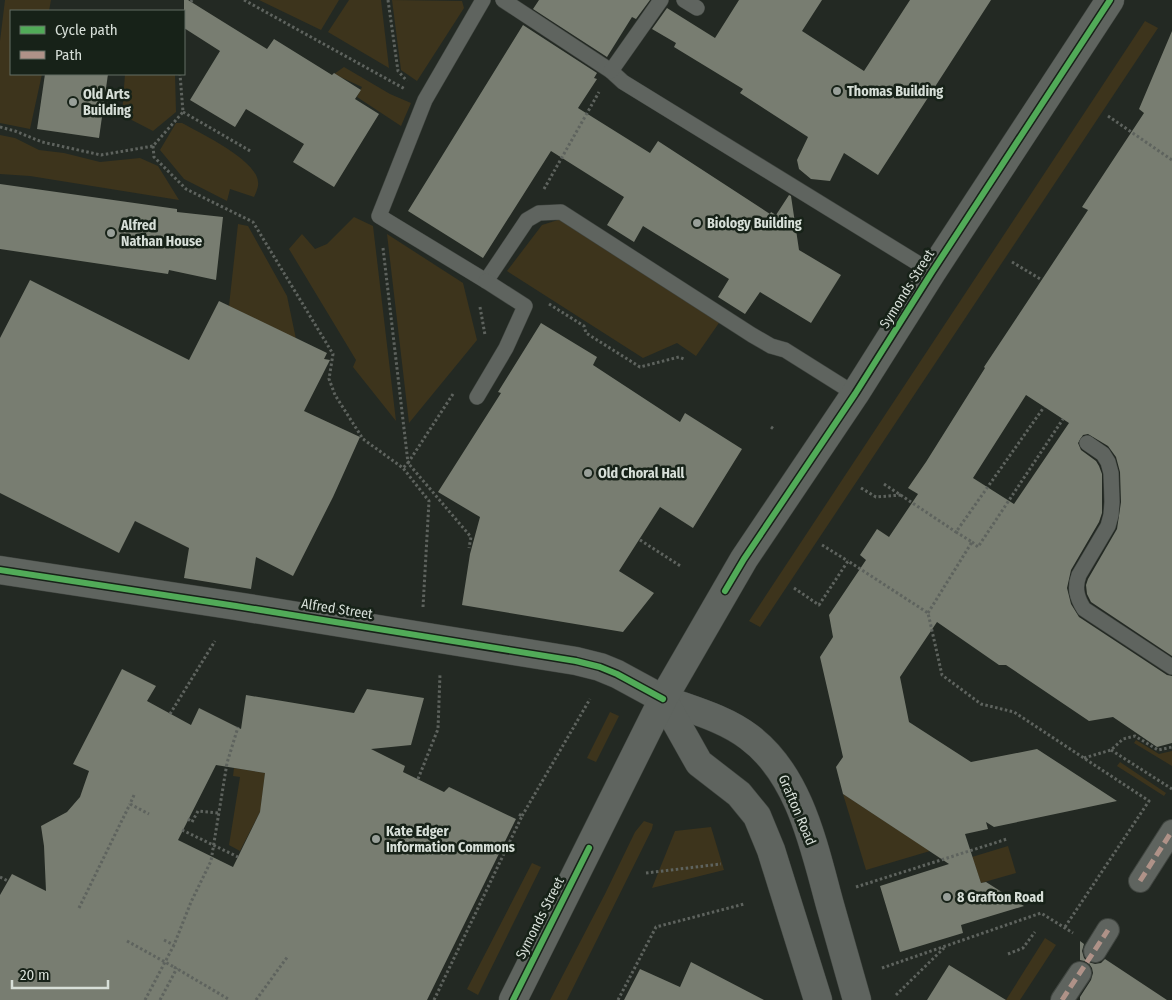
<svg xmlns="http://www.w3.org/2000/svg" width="1172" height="1000" viewBox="0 0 1172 1000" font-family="'Fira Sans Condensed',sans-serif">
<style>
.green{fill:#3d341c}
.building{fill:#787d71;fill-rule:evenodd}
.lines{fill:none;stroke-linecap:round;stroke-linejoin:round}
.service-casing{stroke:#414641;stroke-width:16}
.pedestrian-casing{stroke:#414641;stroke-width:24}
.minor-casing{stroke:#414641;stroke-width:29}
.secondary-casing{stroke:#414641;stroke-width:29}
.path{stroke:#5e635e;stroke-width:3;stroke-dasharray:2.5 2.5;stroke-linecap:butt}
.service{stroke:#5f645f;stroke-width:15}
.pedestrian{stroke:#5f645f;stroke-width:22}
.minor{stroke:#5f645f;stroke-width:28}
.secondary{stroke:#5f645f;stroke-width:28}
.path-bridge{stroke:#5e635e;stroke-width:3;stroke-dasharray:2.5 2.5;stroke-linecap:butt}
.quiet{stroke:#af9288;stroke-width:5;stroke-dasharray:10 5;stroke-linecap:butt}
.cycleway-casing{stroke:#172218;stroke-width:9}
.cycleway{stroke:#51ab58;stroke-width:6}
.poi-dot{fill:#989f99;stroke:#172218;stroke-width:2}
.labels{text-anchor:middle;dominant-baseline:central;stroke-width:5;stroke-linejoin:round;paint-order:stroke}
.poi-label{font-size:14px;font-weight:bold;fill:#d7dfd8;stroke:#172218;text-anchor:start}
.street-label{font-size:14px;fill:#d7dfd8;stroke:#172218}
</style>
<rect width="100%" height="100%" fill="#232923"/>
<g class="green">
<path d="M5,0h46l-2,11h-38v63h31l-12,55 -30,-6v-82z"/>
<path d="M259,0h80l-18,30z"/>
<path d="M349,0h32l8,68 -61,-36z"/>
<path d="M392,0l70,1 2,7 -47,73 -16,-11z"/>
<path d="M1145,21l13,7 -398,599 -11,-6z"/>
<path d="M344,67l46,27 21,9 -10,23 -44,-29 5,-10 -28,-13z"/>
<path d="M125,74h50l1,38 -23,19 -31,-16z"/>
<path d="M176,123h6c18,10 75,37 76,59 1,4 -2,11 -4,15l-24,-8 -3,12 -43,-22 -24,-29z"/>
<path d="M0,135l15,3 24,12 25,3 36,9 40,-4 18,8 21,34 -149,-24 -30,-2z"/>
<path d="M354,217l19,9 23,195 -43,-54 3,-7 -67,-111 13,-15 13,15 12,-5z"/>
<path d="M561,219l160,101 -25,36 -19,-13 -34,15 -136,-87 35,-46z"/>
<path d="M238,224l10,2 39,70 9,43 -67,-33z"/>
<path d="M387,234l76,49 14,57 -68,83z"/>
<path d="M610,712l9,4 -23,46 -9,-4z"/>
<path d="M1136,740l23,14 13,-3v15l-38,-23z"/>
<path d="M1120,762l46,31 -2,3 -47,-30z"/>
<path d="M234,768l31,5 -4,33h2l-23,45 -11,-6 11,-68 -7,-1z"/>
<path d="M843,794l87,57 -64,19z"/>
<path d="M644,821l9,3 -1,5 -85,171h-17l55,-106 30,-62z"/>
<path d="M711,827l13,43 -72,18 23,-57z"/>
<path d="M1008,846l8,27 -35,10 -9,-26z"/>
<path d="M532,863l9,4 -63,128 -11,-6z"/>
<path d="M1045,938l11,7 -36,55h-14z"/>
</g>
<g class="building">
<path d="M184,0h4l79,49 7,-10 58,36 2,-2 27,17 -6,9 24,15 -45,73 -41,-25 11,-18 -58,-35 -11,18 -45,-27 30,-49 -36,-23z"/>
<path d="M539,0h111l-14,19 -4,-2 -25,40 -74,-48z"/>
<path d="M739,0h83l-20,31 62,40 46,-71h81l-113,175 -34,-22 -14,28 -19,-2 -12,-10 -2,-9 11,-23 -68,-44 3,-4 -69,-42 2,-4 -24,-14 15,-21 48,30z"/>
<path d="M523,25l74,48 -3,5 3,1 -19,29 72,45 8,-12 112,73 1,-2 5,3 13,-20 2,1 8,54 42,25 -30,48 -51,-31 -15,22 -27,-17 11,-18 -86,-53 -9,16 -27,-17 17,-28 -73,-46 -68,107 -75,-47z"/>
<path d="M1172,31v625l-81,-54 -4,-8 -1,-9 2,-6 29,-50 4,-27 -1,-30 -4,-15 -8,-11 -20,-12 -5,1 -5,8 3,7 15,11 3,5 3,8v39l-3,9 -28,48 -4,18 4,16 8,13 88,58 5,1v67l-15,4 -44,-30 -24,4 -83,-56h-7l-62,-43 -37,55 9,45 62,40 66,-13 80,52 -123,26 -8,-5 2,7 -23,5 16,49 5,-1 38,24 -63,19 2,8 -63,19 -20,-66 69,-22 -106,-70 -7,-27 7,-10 -23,-100 13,-20 -4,-22 37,-55 -6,-5 17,-26 12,8 29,-43 -10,-6 18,-26 59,-94 -1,-1 104,-157 -6,-3 62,-94 -5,-4zM1026,395l43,28 -55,81 -41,-26z"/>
<path d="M45,74h63l-9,64 -62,-9z"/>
<path d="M0,184l177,25v3l46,5 -7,63 -47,-10 -1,4 -168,-25z"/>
<path d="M30,280l159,80 30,-59 108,52 -3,6 6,1 -26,51 56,26 -27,60 -40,79 -37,-19 -5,32 -67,-11 5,-30 -54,-27 -16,32 -119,-60v-155z"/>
<path d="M541,323l56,34 -4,8 87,57 5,-9 57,36 -49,79 -33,-21 -41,64 35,22 -31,39 -161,-27 8,-51 10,-37 -42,-25 63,-99 -3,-1z"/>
<path d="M122,669l34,17 -9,15 44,24 8,-17 42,21 5,-34 108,18 13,-24 57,9 -13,47 -40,4 34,17 -2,6 41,20 5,-5 67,32 -89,181h-427v-105l12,-21 34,17 -2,-45 -3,-20 26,-14 13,-15 9,-26 -16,-7zM216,765l49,8 -5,39 -27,55 -55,-27z"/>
<path d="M1080,941l4,3 -2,7 2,7 4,4 7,2 6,-1 4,-4 62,41h-87v-3l11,-17 2,-7 -1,-5 -4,-6 -8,-2z"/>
<path d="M691,962l73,38h-140l16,-31 40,18z"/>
<path d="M949,965l57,35h-79z"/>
</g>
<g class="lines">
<g class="service-casing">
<g id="service">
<path d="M483,0l-58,100 -46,116 107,65 41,-61 12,-7 22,-1 191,123 19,11 14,4 70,44"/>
<path d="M503,0l108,71 12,11 309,190"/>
<path d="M684,0l13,8"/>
<path d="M611,71l50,-71"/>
<path d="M477,397l29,-49 19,-42 -39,-25"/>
<path d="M1087,443l16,11 5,8 3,11 1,29 -1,13 -3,11 -29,49c-5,13 -2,23 5,34l88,58"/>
</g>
</g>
<g class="pedestrian-casing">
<g id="pedestrian">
<path d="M1140,881l32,-50"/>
<path d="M1095,951l13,-21"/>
<path d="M1062,1000l18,-27"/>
</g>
</g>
<g class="minor-casing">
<path id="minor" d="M0,570l236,36 340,55 24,6 17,7 46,25"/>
</g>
<g class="secondary-casing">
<g id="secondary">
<path d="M663,699c29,11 61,19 86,38 51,38 65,110 81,168 9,32 18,63 27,95"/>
<path d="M663,699l36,64 40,31 18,22 14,34 47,150"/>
<path d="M513,1000l150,-301 81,-140 111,-165 77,-122 178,-272"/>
</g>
</g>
<g class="path">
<path d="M244,0l161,89"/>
<path d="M388,0l10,71 9,10"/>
<path d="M191,2l1,-2"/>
<path d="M183,112l69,40"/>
<path d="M1108,116l64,44"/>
<path d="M0,127l15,4 27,11 59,13 52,-9 30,-34 -3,-38"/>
<path d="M153,146l1,11 32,32 67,33 80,132 -4,25 6,16 28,44 40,29 26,33 -6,106"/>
<path d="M544,189l55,-97"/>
<path d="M383,248l25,215 -5,5"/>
<path d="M1012,262l30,18"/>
<path d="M549,304l35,22 2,7 54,34 39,-10 5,2"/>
<path d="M480,307l5,28"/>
<path d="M453,394l-45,69 63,74 -2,11"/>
<path d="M771,427l4,3"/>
<path d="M884,484l72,48"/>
<path d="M861,488l15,9 25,-2"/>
<path d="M640,540l42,27"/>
<path d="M972,542l6,5 85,-128"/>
<path d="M822,545l26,16"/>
<path d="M794,588l25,17 29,-44 80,52 14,62 39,29 33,8 135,89 -84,126"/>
<path d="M928,613l44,-71 -16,-10 88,-125"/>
<path d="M170,714l45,-73"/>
<path d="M1111,750l61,39"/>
<path d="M1084,758l27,-8 12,-11 12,-3 23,14 14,-3"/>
<path d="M418,779l20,-50 2,-55"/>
<path d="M134,795l-4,9 19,10"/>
<path d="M522,816l68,-117"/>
<path d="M188,819l4,3 6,-11 21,2"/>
<path d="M646,873l75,-9"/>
<path d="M0,877l8,4"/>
<path d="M856,887l151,-48"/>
<path d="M79,908l51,-104"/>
<path d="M164,940l10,5"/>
<path d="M1008,954l15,-6 12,-16"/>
<path d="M174,967l56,33"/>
<path d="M882,968l159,-55 32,20"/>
<path d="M896,995l48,-47"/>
<path d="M145,1000l29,-55 17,-43 20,-41 16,-98 11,-36"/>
<path d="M160,1000l17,-32"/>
<path d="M256,1000l32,-44"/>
<path d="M434,1000l88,-184 -5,-3"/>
<path d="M618,1000l38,-73 88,-23"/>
</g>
<use href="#service" class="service"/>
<use href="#pedestrian" class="pedestrian"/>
<use href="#minor" class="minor"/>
<use href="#secondary" class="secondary"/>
<g class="path-bridge">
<path d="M182,830l56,27"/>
<path d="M127,941l47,26"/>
</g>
<g class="quiet">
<path d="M1140,881l32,-50"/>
<path d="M1062,1000l46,-70"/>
</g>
<g class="cycleway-casing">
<g id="cycleway">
<path d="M0,570l236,36 340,55 24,6 17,7 46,25"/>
<path d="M725,591l19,-32 111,-165 77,-122 178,-272"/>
<path d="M513,1000l76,-152"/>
</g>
</g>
<use href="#cycleway" class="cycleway"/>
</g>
<g class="poi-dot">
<circle cx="837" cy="91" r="5"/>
<circle cx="73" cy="102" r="5"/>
<circle cx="697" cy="223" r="5"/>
<circle cx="111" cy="233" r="5"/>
<circle cx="588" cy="473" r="5"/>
<circle cx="376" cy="839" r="5"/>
<circle cx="947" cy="897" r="5"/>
</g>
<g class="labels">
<g class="poi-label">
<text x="847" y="91">Thomas Building</text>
<text x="83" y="94">Old Arts<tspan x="83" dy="16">Building</tspan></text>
<text x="707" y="223">Biology Building</text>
<text x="121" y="225">Alfred<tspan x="121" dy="16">Nathan House</tspan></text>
<text x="598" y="473">Old Choral Hall</text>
<text x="386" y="831">Kate Edger<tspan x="386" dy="16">Information Commons</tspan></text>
<text x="957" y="897">8 Grafton Road</text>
</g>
<g class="street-label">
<text transform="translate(907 289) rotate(-58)">Symonds Street</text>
<text transform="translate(337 609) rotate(9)">Alfred Street</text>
<text transform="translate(797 810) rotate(67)">Grafton Road</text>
<text transform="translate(540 918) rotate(-63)">Symonds Street</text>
</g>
</g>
<rect x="10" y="10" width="175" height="65" fill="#172218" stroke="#646e65"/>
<rect x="20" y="26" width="25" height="8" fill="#51ab58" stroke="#646e65"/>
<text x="55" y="35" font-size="15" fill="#d7dfd8">Cycle path</text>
<rect x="20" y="51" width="25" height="8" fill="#af9288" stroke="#646e65"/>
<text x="55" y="60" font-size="15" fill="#d7dfd8">Path</text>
<path d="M12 980v8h96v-8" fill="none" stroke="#d7dfd8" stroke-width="2.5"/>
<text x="20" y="980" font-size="15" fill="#d7dfd8" stroke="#172218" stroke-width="4" paint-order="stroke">20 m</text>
</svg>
